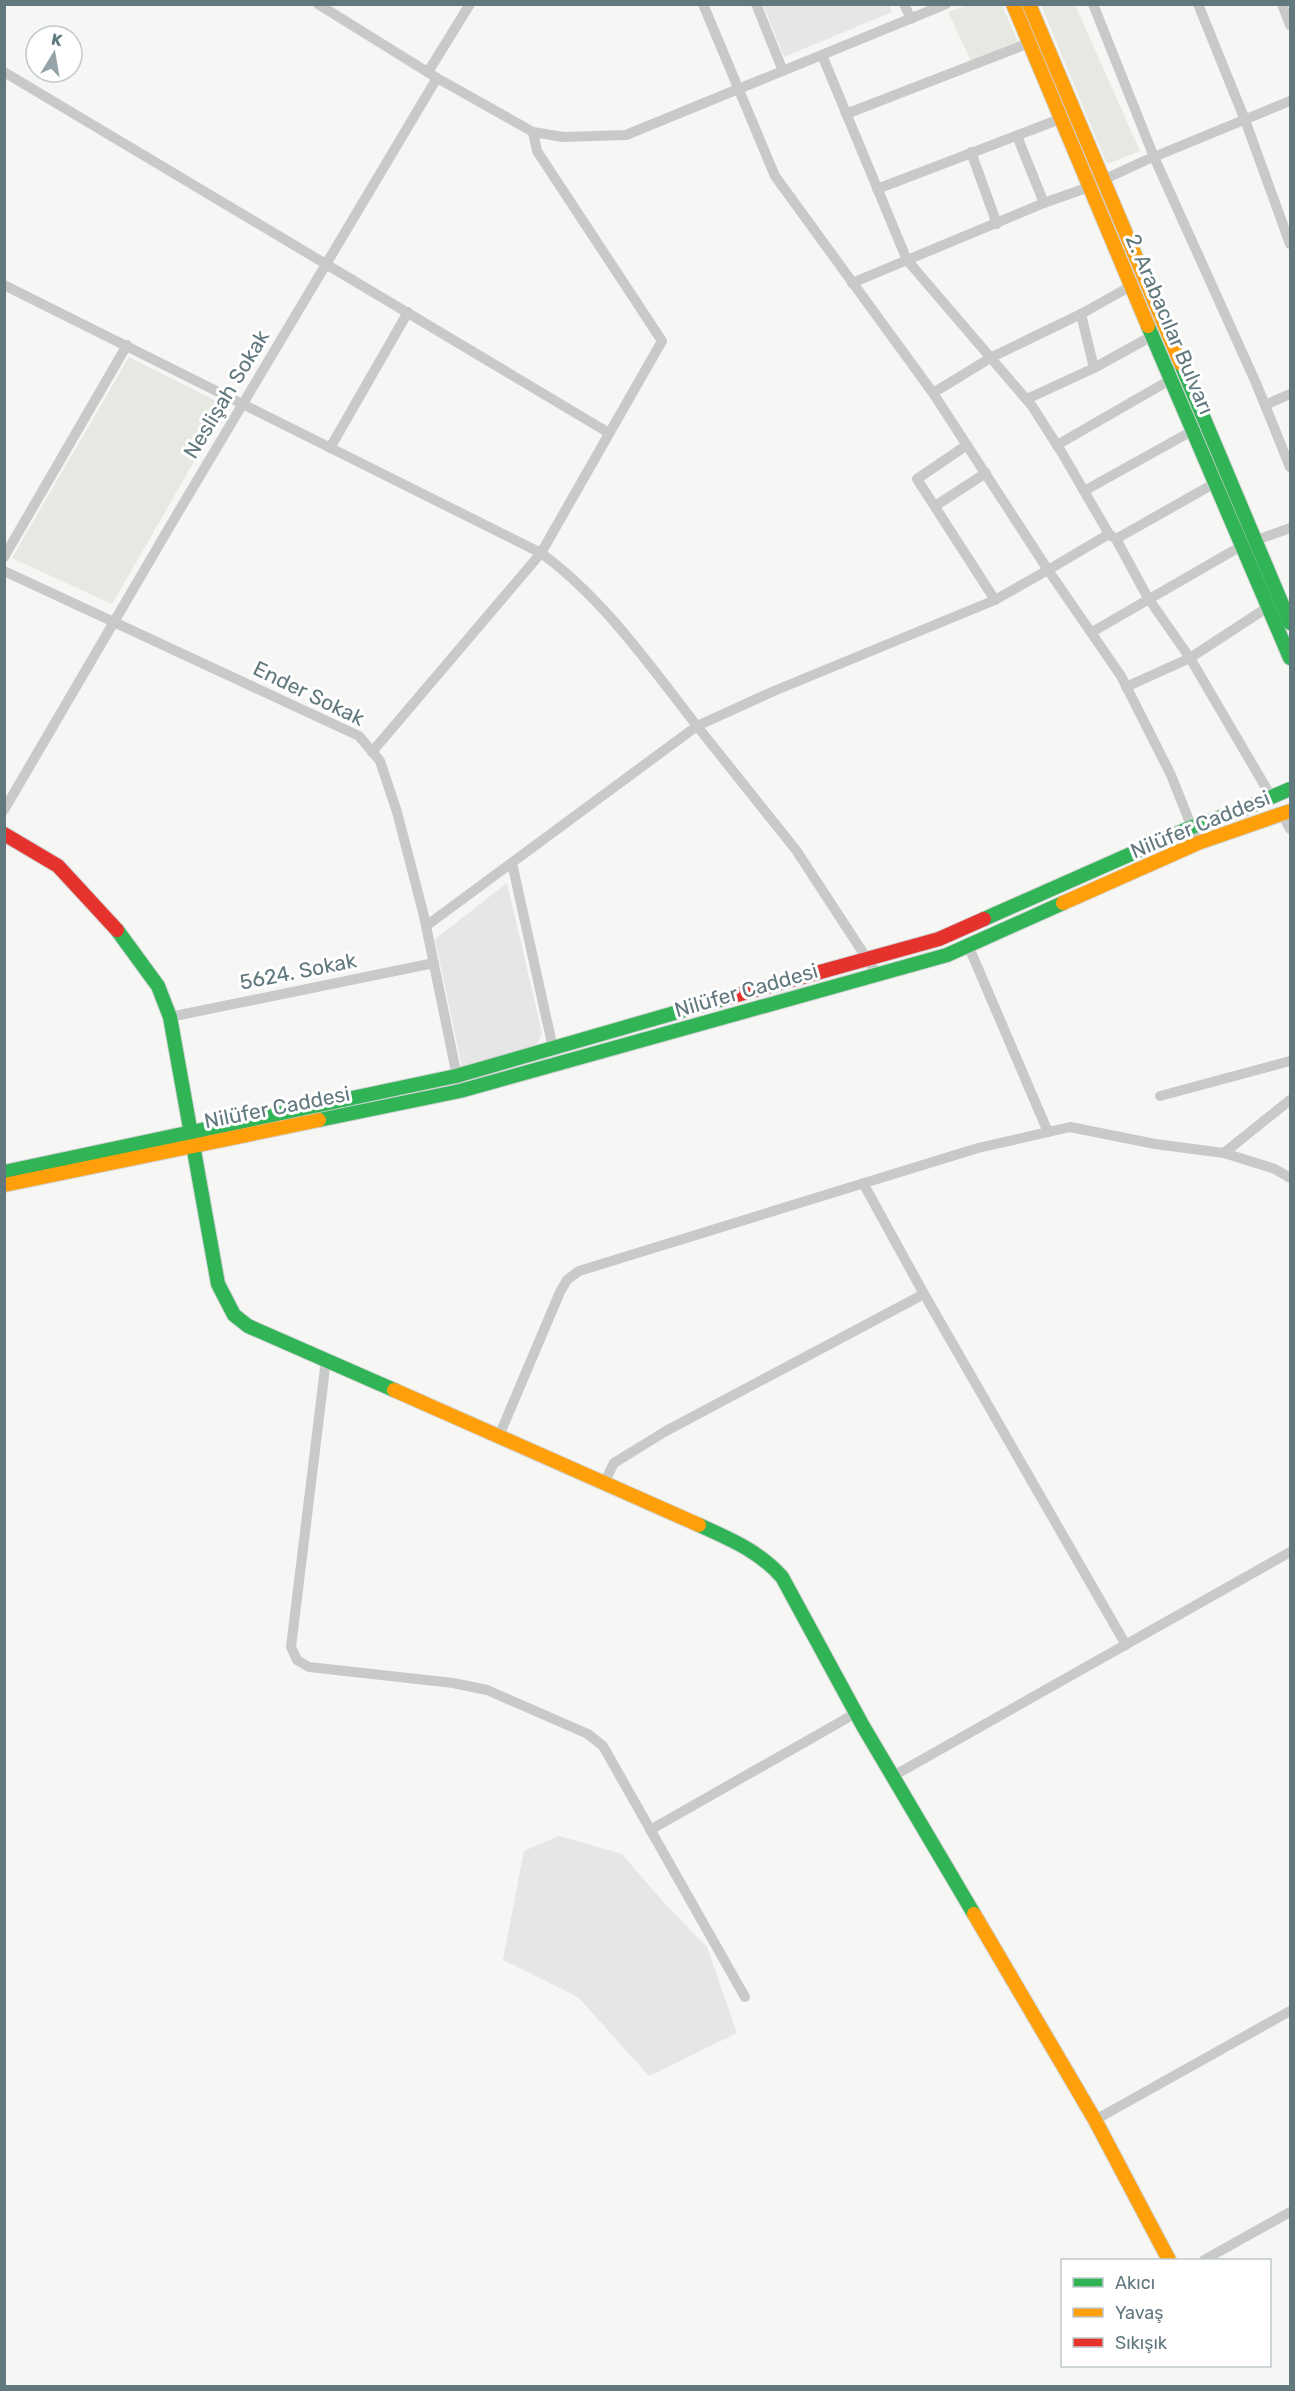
<svg xmlns="http://www.w3.org/2000/svg" width="1295" height="2391" viewBox="0 0 1295 2391" font-family="Rubik,sans-serif">
<style>
.built{fill:#e5e6e5}
.green{fill:#e6e8e2}
.lines{fill:none;stroke-linecap:round;stroke-linejoin:round}
.fast-casing{stroke:#d1d3d3;stroke-width:16}
.slow-casing{stroke:#d1d3d3;stroke-width:16}
.jam-casing{stroke:#d1d3d3;stroke-width:16}
.street{stroke:#c8caca;stroke-width:10}
.fast{stroke:#30b455;stroke-width:14}
.slow{stroke:#ff9f0a;stroke-width:14}
.jam{stroke:#e5322d;stroke-width:14}
.labels{text-anchor:middle;dominant-baseline:central;stroke-width:6;stroke-linejoin:round;paint-order:stroke}
.street-label{font-size:21px;fill:#61787f;stroke:#fff}
</style>
<rect width="100%" height="100%" fill="#f6f6f5"/>
<g class="built">
<path d="M763,5h126l3,7 -108,45z"/>
<path d="M507,883l35,150 -6,14 -74,21 -27,-129z"/>
<path d="M559,1836l63,18 44,51 41,42 30,86 -88,43 -71,-79 -75,-37 21,-109z"/>
</g>
<g class="green">
<path d="M968,5h34l16,37 -47,19 -23,-49z"/>
<path d="M1041,5h34l65,146 -33,13z"/>
<path d="M129,357l97,49 -114,198 -100,-46z"/>
</g>
<g class="lines">
<g class="fast-casing">
<g id="fast">
<path d="M1148,326l142,332"/>
<path d="M1181,364l109,259"/>
<path d="M984,919l208,-92 52,-18 46,-20"/>
<path d="M117,930l41,56 12,31 48,267 16,31 14,11 146,64"/>
<path d="M319,1120l141,-29 487,-136 116,-52"/>
<path d="M4,1172l452,-96 274,-79"/>
<path d="M699,1525c31,14 60,26 83,52l81,149 111,188"/>
</g>
</g>
<g class="slow-casing">
<g id="slow">
<path d="M1013,4l135,322"/>
<path d="M1029,4l152,360"/>
<path d="M1063,903l135,-60 92,-32"/>
<path d="M4,1185l315,-65"/>
<path d="M394,1390l305,135"/>
<path d="M974,1914l121,206 74,140"/>
</g>
</g>
<g class="jam-casing">
<g id="jam">
<path d="M4,834l54,32 59,64"/>
<path d="M730,997l209,-58 45,-20"/>
</g>
</g>
<g class="street">
<path d="M703,4l72,172 158,217 115,177 61,-36 7,5 99,-56"/>
<path d="M756,4l27,67"/>
<path d="M904,4l7,15"/>
<path d="M1093,4l61,153 102,226 34,84"/>
<path d="M1198,4l47,116 45,124"/>
<path d="M1282,4l8,21"/>
<path d="M822,55l85,205 125,146 30,47 47,81"/>
<path d="M4,72l605,361"/>
<path d="M428,72l42,-68"/>
<path d="M437,78l96,54 30,5 63,-2 320,-131"/>
<path d="M846,114l183,-71"/>
<path d="M1017,136l27,67"/>
<path d="M971,152l26,72"/>
<path d="M1103,180l41,-19 146,-60"/>
<path d="M877,189l183,-70"/>
<path d="M852,283l192,-80 45,-16"/>
<path d="M4,285l537,268c63,46 109,113 156,173l-271,200"/>
<path d="M1081,314l13,54"/>
<path d="M933,393l59,-36 89,-43 50,-28"/>
<path d="M1027,399l67,-31 58,-32"/>
<path d="M1265,405l25,-11"/>
<path d="M967,445l-50,34 78,121"/>
<path d="M1057,445l113,-65"/>
<path d="M330,448l78,-136"/>
<path d="M1084,491l108,-60"/>
<path d="M935,506l51,-33"/>
<path d="M1116,539l32,59 42,60 82,140"/>
<path d="M4,557l123,-212"/>
<path d="M4,571l355,165 21,25 17,51 27,104 36,175"/>
<path d="M1092,632l151,-87 47,-17"/>
<path d="M1126,687l64,-29 78,-51"/>
<path d="M372,752l169,-199 121,-212 -125,-190 -4,-19"/>
<path d="M4,810l169,-289 264,-443 -119,-74"/>
<path d="M1282,814l8,15"/>
<path d="M512,863l41,185"/>
<path d="M968,945l80,187"/>
<path d="M877,974l-81,-124 -99,-124 77,-35 221,-91 53,-30 73,106 50,99 27,68"/>
<path d="M170,1017l264,-54"/>
<path d="M1160,1096l130,-35"/>
<path d="M1224,1153l66,-53"/>
<path d="M863,1183l61,111 202,351"/>
<path d="M326,1360l-35,287 6,13 12,7 144,16 34,7 101,44 15,12 142,251"/>
<path d="M499,1436l61,-144 7,-12 12,-9 399,-123 92,-21 85,17 69,9 51,16 15,9"/>
<path d="M605,1481l9,-18 52,-32 258,-137"/>
<path d="M893,1776l397,-224"/>
<path d="M650,1830l206,-117"/>
<path d="M1095,2120l195,-109"/>
<path d="M1204,2260l86,-48"/>
</g>
<use href="#fast" class="fast"/>
<use href="#slow" class="slow"/>
<use href="#jam" class="jam"/>
</g>
<g class="labels">
<g class="street-label">
<text transform="translate(1170 324) rotate(67)">2. Arabacılar Bulvarı</text>
<text transform="translate(226 394) rotate(-59)">Neslişah Sokak</text>
<text transform="translate(309 693) rotate(26)">Ender Sokak</text>
<text transform="translate(1200 824) rotate(-22)">Nilüfer Caddesi</text>
<text transform="translate(298 971) rotate(-11)">5624. Sokak</text>
<text transform="translate(746 990) rotate(-16)">Nilüfer Caddesi</text>
<text transform="translate(277 1107) rotate(-11)">Nilüfer Caddesi</text>
</g>
</g>
<rect width="1295" height="2391" fill="none" stroke="#61787f" stroke-width="12"/>
<rect x="1061" y="2259" width="210" height="108" fill="#ffffff" stroke="#c0c9cc" stroke-width="1.5"/>
<rect x="1073" y="2278" width="30" height="9" fill="#30b455" stroke="#c0c9cc" stroke-width="1.5"/>
<text x="1115" y="2289" font-size="18" fill="#61787f">Akıcı</text>
<rect x="1073" y="2308" width="30" height="9" fill="#ff9f0a" stroke="#c0c9cc" stroke-width="1.5"/>
<text x="1115" y="2319" font-size="18" fill="#61787f">Yavaş</text>
<rect x="1073" y="2338" width="30" height="9" fill="#e5322d" stroke="#c0c9cc" stroke-width="1.5"/>
<text x="1115" y="2349" font-size="18" fill="#61787f">Sıkışık</text>
<g transform="translate(54 54) rotate(11)"><circle r="28" fill="#ffffff" stroke="#c0c9cc" stroke-width="1.5"/>
<path d="M0-4.5L10 22L0 15L-10 22Z" fill="#95a4a8"/>
<text y="-9" font-size="16" font-weight="bold" text-anchor="middle" fill="#61787f">K</text>
</g>
</svg>
